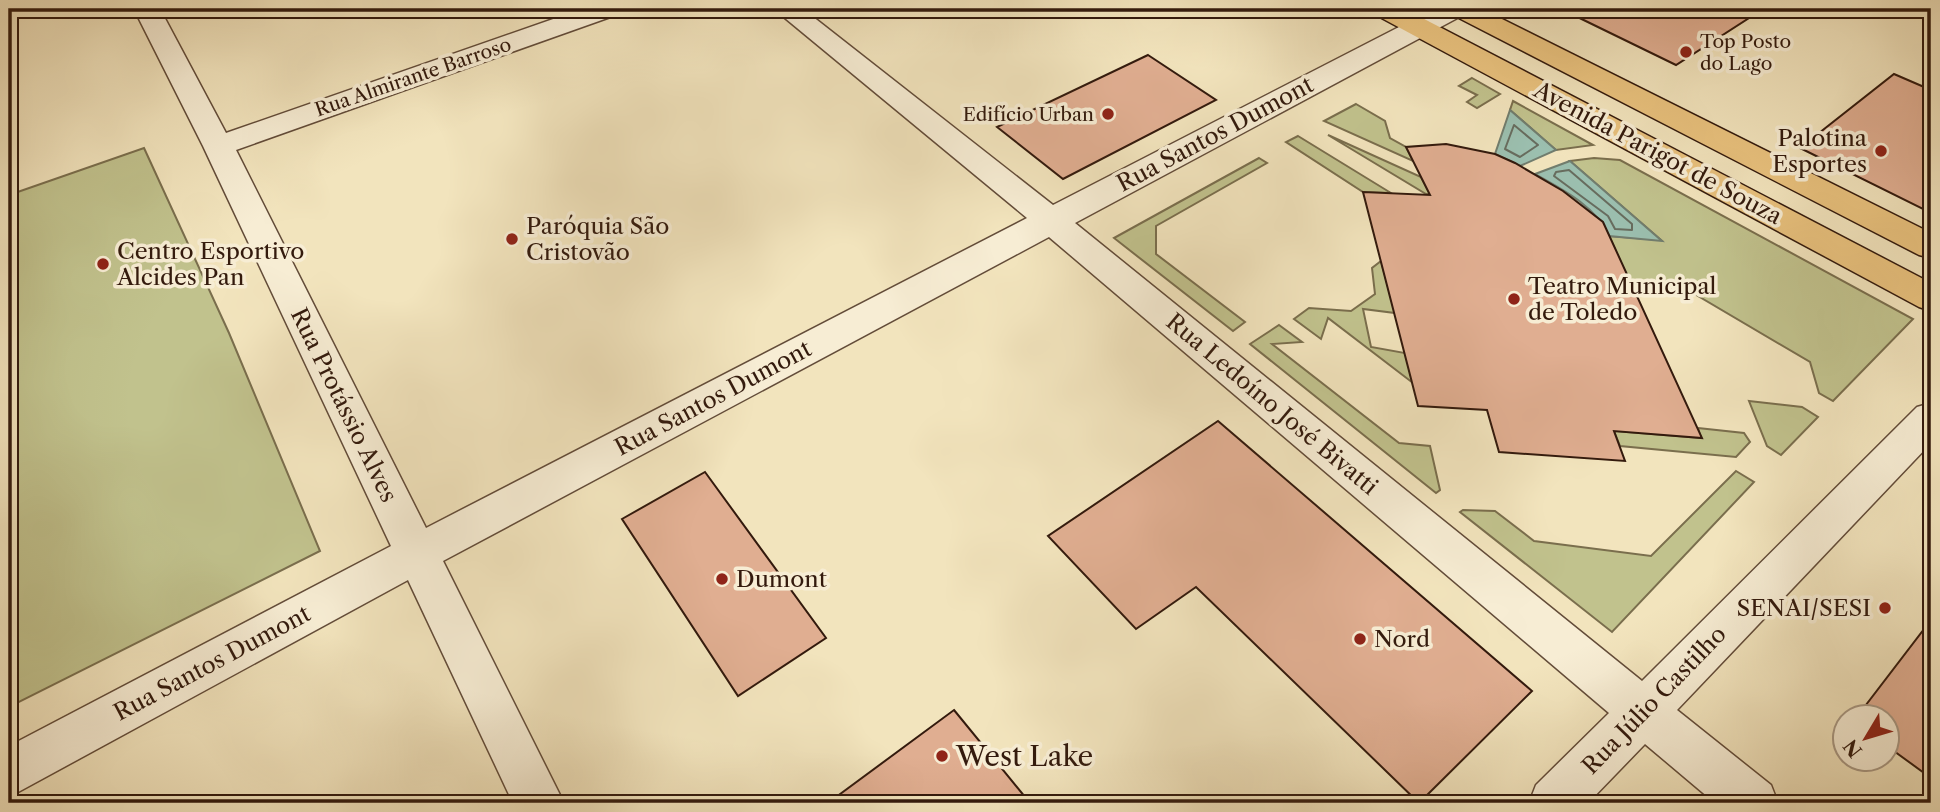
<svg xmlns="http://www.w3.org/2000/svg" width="1940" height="812" viewBox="0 0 1940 812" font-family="'Libre Caslon Text',serif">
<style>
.green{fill:#c1c28d;stroke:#7a6e4d;stroke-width:2}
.water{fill:#9bbfaf;stroke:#717d6e;stroke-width:2}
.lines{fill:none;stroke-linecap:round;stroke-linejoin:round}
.shore{stroke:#676c5e;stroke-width:2}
.building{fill:#e0ae91;stroke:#331a0d;stroke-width:2}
.minor-casing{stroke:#634c39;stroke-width:3}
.major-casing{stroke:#331a0d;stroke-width:3}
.minor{fill:#f7edd4;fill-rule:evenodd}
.major{fill:#e9c27e;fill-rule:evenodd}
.poi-dot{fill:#8f2418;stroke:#f7edd4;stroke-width:2.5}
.labels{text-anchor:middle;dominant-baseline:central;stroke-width:7;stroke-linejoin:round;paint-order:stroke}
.far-poi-label{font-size:19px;fill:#331a0d;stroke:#f7edd4;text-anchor:start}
.far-street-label{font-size:19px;fill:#331a0d;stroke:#f7edd4}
.street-label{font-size:23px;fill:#331a0d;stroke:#f7edd4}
.poi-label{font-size:23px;fill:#331a0d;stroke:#f7edd4;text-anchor:start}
.near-poi-label{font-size:28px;fill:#331a0d;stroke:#f7edd4;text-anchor:start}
</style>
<rect width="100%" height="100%" fill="#f2e4bd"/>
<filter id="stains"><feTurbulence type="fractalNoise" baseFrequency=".00286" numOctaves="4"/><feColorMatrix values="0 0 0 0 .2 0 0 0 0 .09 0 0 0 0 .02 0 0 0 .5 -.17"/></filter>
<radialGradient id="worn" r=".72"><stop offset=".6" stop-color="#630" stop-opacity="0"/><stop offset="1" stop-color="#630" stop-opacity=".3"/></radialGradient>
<g class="green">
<path d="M1472,78l28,16 -23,14 -10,-6 10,-7 -18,-9z"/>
<path d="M1513,101l80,44 -37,5 -46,-40z"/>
<path d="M1356,104l29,17 5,17 16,9 7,14 -89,-40z"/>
<path d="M1328,135l93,42 9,17h-4z"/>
<path d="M1298,136l93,57 -28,-1 -77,-50z"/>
<path d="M144,148l85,185 91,218 -311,156v-512z"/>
<path d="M1259,158l8,5 -111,63v28l89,68 -12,9 -119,-93z"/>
<path d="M1594,158l26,2 293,159 -80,82 -14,-8 -9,-31 -124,-73 -55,-4 -22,-49 52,4 -91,-79z"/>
<path d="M1381,261l14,52 -32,-4 8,38 34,6 8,30 -85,-65 -7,21 -27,-20 15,-11 42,3 24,-17 -3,-26z"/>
<path d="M1279,325l23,17 -30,2 127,99 31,3 10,44 -4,3 -186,-149z"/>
<path d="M1749,401l53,6 16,10 -37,38 -14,-9z"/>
<path d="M1698,428l46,5 6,9 -14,15 -116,-11 -6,-15 87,7z"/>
<path d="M1736,471l18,11 -142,150 -152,-120 3,-2 32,1 39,30 117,15z"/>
</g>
<g class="water">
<path d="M1510,110l46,40 -36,16 -25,-12z"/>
<path d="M1570,161l92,80 -53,-5c-12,-29 -47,-47 -74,-62z"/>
</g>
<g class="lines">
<g class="shore">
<path d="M1514,125l24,20 -18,12 -15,-8z"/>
<path d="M1569,170l63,54v6l-17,-1 -7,-13 -54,-40 2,-4z"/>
</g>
</g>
<g class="building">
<path d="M1561,9h202l-87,56z"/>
<path d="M1148,55l68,45 -153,79 -66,-52z"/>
<path d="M1894,74l37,16v123l-131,-65z"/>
<path d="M1446,144l49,10 20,9 48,28 40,31 99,216 -88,-7 11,30 -126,-9 -12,-42 -69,-4 -55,-214 67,3 -24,-48z"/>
<path d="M1218,421l314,270 -113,112 -223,-216 -60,42 -88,-93z"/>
<path d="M705,472l121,166 -88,58 -116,-177z"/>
<path d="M1931,620v158l-44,-32v-28h-31z"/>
<path d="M954,710l76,93h-202z"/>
</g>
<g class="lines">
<g class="minor-casing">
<path id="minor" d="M134,9h26l66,124 356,-124h38l-4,6 -380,135 190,378 601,-310 -253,-209h29l250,196 381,-196h33l-4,6 -388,208 567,458 275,-274 14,-4v40l-254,267 94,75 7,18h-63l-70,-59 -57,59h-59l7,-18 73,-72 -560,-476 -606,324 121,242h-51l-105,-223 -399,217v-51l382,-200 -188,-400z"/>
</g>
<g class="major-casing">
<g id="major">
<path d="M1372,9h33l526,274v28l-12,-4 -543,-292z"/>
<path d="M1449,9h33l449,224v25l-12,-3 -466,-240z"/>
</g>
</g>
<use href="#minor" class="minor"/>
<use href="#major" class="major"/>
</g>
<g class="poi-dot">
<circle cx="1686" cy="52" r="7"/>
<circle cx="1108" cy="114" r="7"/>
<circle cx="1881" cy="151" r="7"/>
<circle cx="512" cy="239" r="7"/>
<circle cx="103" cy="264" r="7"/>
<circle cx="1514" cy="299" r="7"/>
<circle cx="722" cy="579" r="7"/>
<circle cx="1885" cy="608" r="7"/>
<circle cx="1360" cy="639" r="7"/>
<circle cx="942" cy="756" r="7"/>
</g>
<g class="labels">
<g class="far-poi-label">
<text x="1700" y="41">Top Posto<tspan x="1700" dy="22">do Lago</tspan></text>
<text x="1094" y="114" text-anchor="end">Edifício Urban</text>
</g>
<g class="far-street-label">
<text transform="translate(413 77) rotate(-19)">Rua Almirante Barroso</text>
</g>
<g class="street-label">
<text transform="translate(1215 134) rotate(-28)">Rua Santos Dumont</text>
<text transform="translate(1658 153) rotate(28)">Avenida Parigot de Souza</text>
<text transform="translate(713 398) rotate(-28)">Rua Santos Dumont</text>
<text transform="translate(1272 404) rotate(40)">Rua Ledoíno José Bivatti</text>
<text transform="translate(344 405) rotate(64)">Rua Protássio Alves</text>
<text transform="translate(212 663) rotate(-28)">Rua Santos Dumont</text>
<text transform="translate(1654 700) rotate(-46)">Rua Júlio Castilho</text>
</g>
<g class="poi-label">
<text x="1867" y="138" text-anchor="end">Palotina<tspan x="1867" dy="26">Esportes</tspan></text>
<text x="526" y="226">Paróquia São<tspan x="526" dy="26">Cristovão</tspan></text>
<text x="117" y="251">Centro Esportivo<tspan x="117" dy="26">Alcides Pan</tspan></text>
<text x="1528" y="286">Teatro Municipal<tspan x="1528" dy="26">de Toledo</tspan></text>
<text x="736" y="579">Dumont</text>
<text x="1871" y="608" text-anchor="end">SENAI/SESI</text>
<text x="1374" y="639">Nord</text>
</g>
<g class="near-poi-label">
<text x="956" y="756">West Lake</text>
</g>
</g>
<rect width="1940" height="812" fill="none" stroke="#f2e4bd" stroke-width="35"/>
<rect x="10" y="10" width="1919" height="791" fill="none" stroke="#331a0d" stroke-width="3.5"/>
<rect x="18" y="18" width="1905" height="777" fill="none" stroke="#331a0d" stroke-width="2"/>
<g transform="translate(1866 738) rotate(232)"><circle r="33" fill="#f7edd4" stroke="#a99984" stroke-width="2"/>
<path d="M0-5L12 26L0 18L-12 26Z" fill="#8f2418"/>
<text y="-10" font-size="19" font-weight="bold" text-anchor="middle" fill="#331a0d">N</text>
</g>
<rect width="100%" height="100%" filter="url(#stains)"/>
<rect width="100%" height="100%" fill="url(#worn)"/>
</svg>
